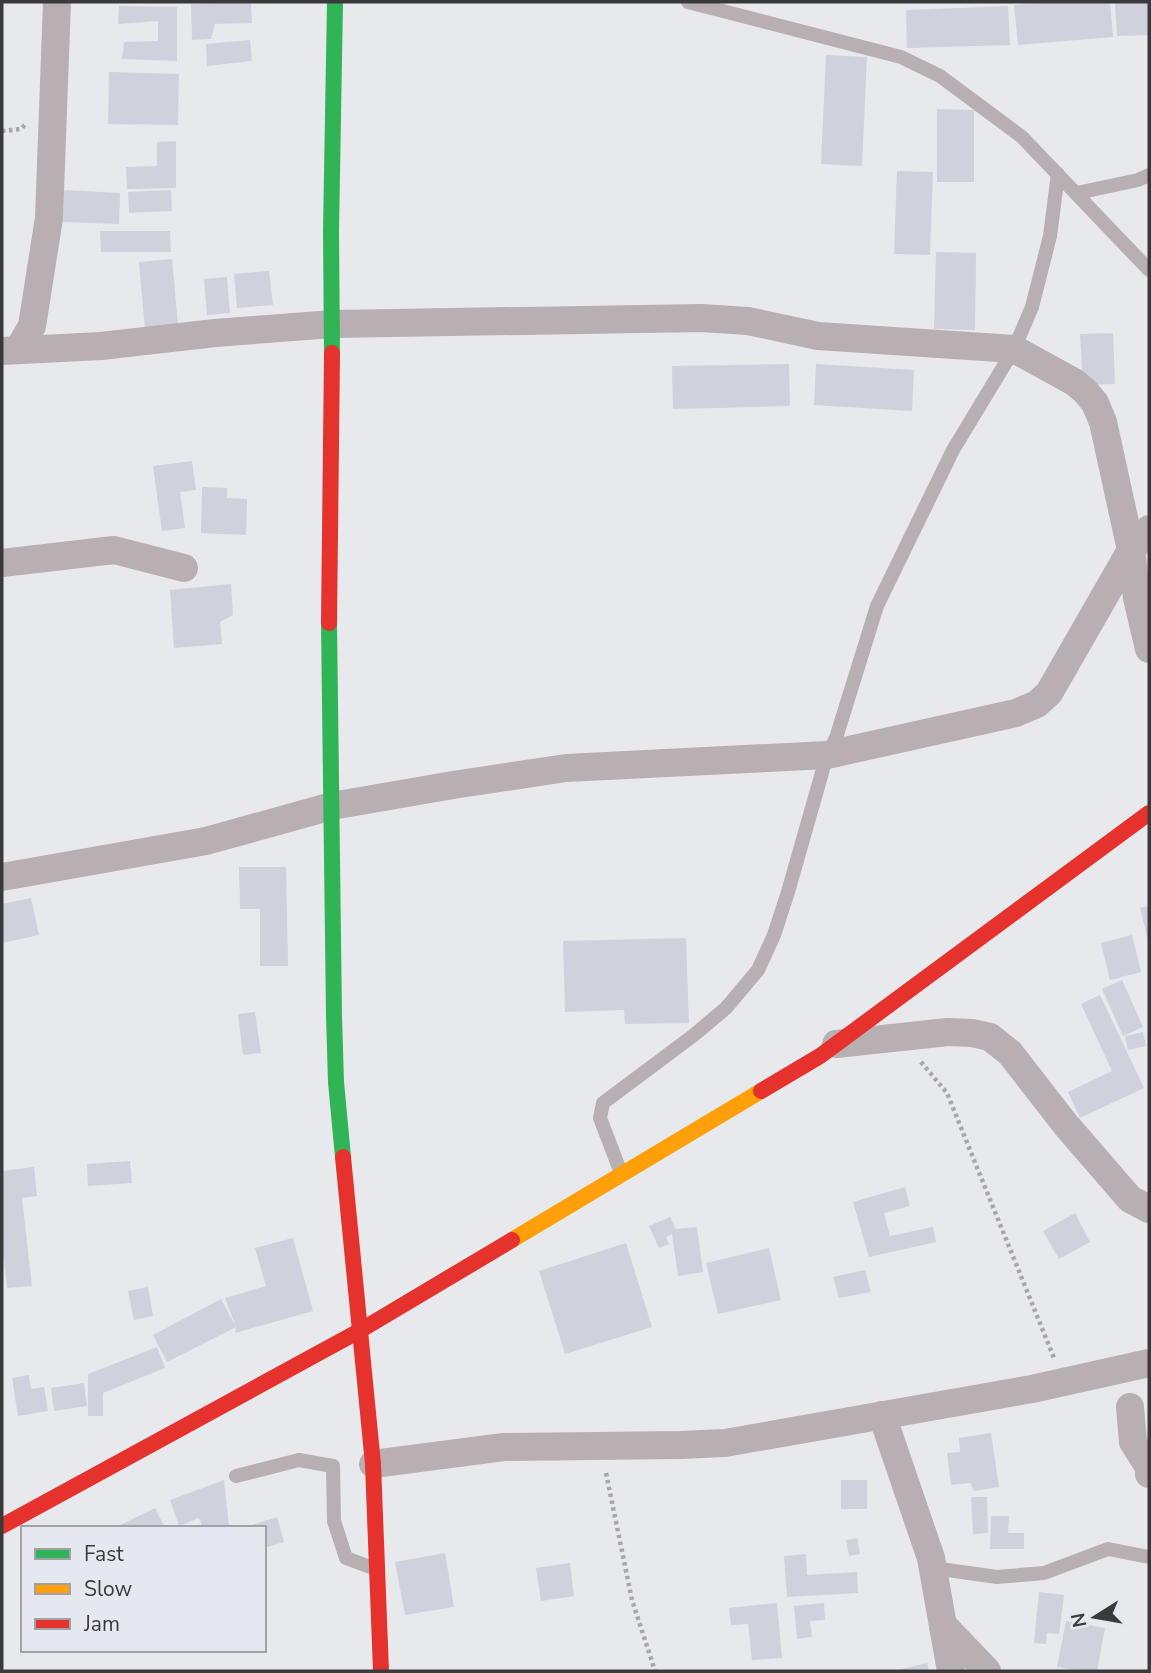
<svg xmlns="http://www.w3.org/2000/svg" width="1151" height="1673" viewBox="0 0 1151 1673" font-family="'Nunito Sans',sans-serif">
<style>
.building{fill:#cfd2dc}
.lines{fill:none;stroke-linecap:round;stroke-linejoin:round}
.path{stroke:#aaa6a8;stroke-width:4.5;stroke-dasharray:3.5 3.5;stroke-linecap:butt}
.lane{stroke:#b7afb2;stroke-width:14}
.street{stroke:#b7afb2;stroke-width:28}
.fast{stroke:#30b455;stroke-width:16}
.slow{stroke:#ff9f0a;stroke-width:16}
.jam{stroke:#e5322d;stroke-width:16}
</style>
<rect width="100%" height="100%" fill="#e7e9ed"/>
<g class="building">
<path d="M239,2h12l1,21 -37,1 -4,15 -19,1 -1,-36z"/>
<path d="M1050,2h60l3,35 -95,8 -4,-40z"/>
<path d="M1115,2h34v33l-32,1z"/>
<path d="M119,6l58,1v54l-55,-2 2,-17 34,-1v-20l-40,3z"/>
<path d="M1008,6l2,39 -103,3 -1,-38z"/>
<path d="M250,40l2,21 -45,5 -1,-22z"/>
<path d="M826,55l41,2 -5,109 -41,-2z"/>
<path d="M109,72l70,2 -1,51 -70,-1z"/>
<path d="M937,109l37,1v72h-37z"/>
<path d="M176,141v47l-49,1 -1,-22 31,-1v-24z"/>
<path d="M897,171l36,1 -3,83 -36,-1z"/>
<path d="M64,190l56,3 -1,31 -56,-2z"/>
<path d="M171,190l1,21 -43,2 -1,-21z"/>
<path d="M100,231h70l1,21h-70z"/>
<path d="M936,252l40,1 -1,77 -41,-1z"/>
<path d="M172,259l6,66 -33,4 -6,-67z"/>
<path d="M269,271l4,34 -36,3 -3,-34z"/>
<path d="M227,277l3,36 -23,2 -3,-36z"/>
<path d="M1113,333l2,51 -32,1 -3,-51z"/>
<path d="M789,364l1,42 -117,3 -1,-43z"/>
<path d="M816,364l98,6 -2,41 -98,-6z"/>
<path d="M192,461l4,29 -16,2 5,36 -23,3 -9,-65z"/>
<path d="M202,487l25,1v10l20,1 -1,36 -45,-2z"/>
<path d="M231,584l2,31 -13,7 2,22 -48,4 -4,-58z"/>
<path d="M239,867h47l2,99h-28v-57h-20z"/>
<path d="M31,898l8,37 -37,8v-39z"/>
<path d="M1149,906v34h-1l-8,-32z"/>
<path d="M1132,935l9,37 -31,8 -9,-37z"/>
<path d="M686,938l3,85 -64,1 -1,-14 -59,2 -2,-71z"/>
<path d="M1122,980l21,47 -20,9 -21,-47z"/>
<path d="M1100,995l44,93 -64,30 -12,-26 44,-21 -31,-67z"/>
<path d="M255,1012l6,41 -18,2 -5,-41z"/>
<path d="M1143,1032l3,14 -18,4 -3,-14z"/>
<path d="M130,1161l2,22 -44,3 -1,-22z"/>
<path d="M34,1167l3,29 -15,2 10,88 -25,2 -5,-46v-71z"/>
<path d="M905,1187l5,19 -26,7 6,23 43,-9 3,15 -67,15 -16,-55z"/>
<path d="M1075,1213l15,29 -31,17 -16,-28z"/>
<path d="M670,1217l6,12 21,-2 6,45 -25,4 -6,-42 -6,3 3,7 -10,4 -10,-22z"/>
<path d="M293,1238l20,73 -78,22 1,-6 -69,35 -14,-27 68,-36 15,28 -11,-29 41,-12 -11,-38z"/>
<path d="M626,1243l26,84 -87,27 -26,-83z"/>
<path d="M769,1248l12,52 -63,14 -12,-51z"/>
<path d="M865,1270l6,22 -32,6 -6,-21z"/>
<path d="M148,1287l5,29 -19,4 -6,-29z"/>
<path d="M157,1347l8,21 -62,25v23h-15v-42z"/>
<path d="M29,1375l2,14 13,-2 4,24 -30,5 -6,-38z"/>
<path d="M84,1383l3,23 -33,5 -3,-23z"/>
<path d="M991,1433l8,54 -25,4 -4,-8 -19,2 -4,-32 13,-1 -1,-14z"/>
<path d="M224,1480l5,48h-26l-4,-10 -20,8 -9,-26z"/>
<rect x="841" y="1480" width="26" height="29"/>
<path d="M971,1497h16l1,36 -15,1z"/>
<path d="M155,1508l10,20h-51z"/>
<path d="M991,1516h18l-1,17h16v16h-34z"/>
<path d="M277,1517l7,25 -20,6v-20h-22z"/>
<path d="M857,1538l3,16 -11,2 -3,-16z"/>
<path d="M445,1553l9,54 -49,8 -10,-53z"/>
<path d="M806,1554l1,21 50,-3 1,21 -71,4 -3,-41z"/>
<path d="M570,1563l4,33 -33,5 -5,-33z"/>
<path d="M1039,1592l25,3 -5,39 -12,-1 -1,11 -12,-1z"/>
<path d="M777,1603l5,55 -30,2 -4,-36 -17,1 -2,-17z"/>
<path d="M824,1603l1,17 -15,1 2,16 -15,2 -3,-33z"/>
<path d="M1066,1621l39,7 -8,43h-16l-24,-4z"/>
<path d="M927,1663l2,8h-31v-1z"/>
</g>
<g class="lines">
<g class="path">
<path d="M2,131l19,-2 5,-5"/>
<path d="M921,1062l26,31 107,265"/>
<path d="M606,1473l26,127 23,71"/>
</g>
<g class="lane">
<path d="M688,2l213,55 39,19 82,61 127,133"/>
<path d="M1077,193l61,-13 11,-5"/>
<path d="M621,1173l-21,-55 3,-15 91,-68 32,-27 32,-38 16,-35 14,-43 39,-137 9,-17 41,-132 76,-156 61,-101 18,-42 18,-71 8,-62"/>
<path d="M236,1476l63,-16 34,6 1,55 12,37 27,10"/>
<path d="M933,1568l64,9 47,-4 64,-24 41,8"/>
</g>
<g class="street">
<path d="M18,350l14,-24 17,-108 8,-216"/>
<path d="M2,351l99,-5 114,-13 118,-9 368,-6 47,3 70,15 196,13 60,33 11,9 10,12 8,19 28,128 6,48 12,51"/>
<path d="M2,563l112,-13 70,18"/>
<path d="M2,877l204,-36 126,-35 121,-21 113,-17 261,-13 189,-42 21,-9 12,-11 82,-143 18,-21"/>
<path d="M836,1044l112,-12 24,1 18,4 20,16 56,72 64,74 19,10"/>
<path d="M1130,1407l3,35 16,25v7"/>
<path d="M882,1415l49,143 20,113"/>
<path d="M373,1464l131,-17 176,-2 45,-2 307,-54 117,-26"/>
<path d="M943,1625l44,46"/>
</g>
<g class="fast">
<path d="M332,353l-1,-122 4,-229"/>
<path d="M329,623l5,393 2,66 7,75"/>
</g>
<path class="slow" d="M512,1240l249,-149"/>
<g class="jam">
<path d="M329,623l3,-270"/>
<path d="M761,1091l59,-35 329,-243"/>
<path d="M343,1157l30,307 8,207"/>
<path d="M2,1526l359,-196 151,-90"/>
</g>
</g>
<rect width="1151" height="1673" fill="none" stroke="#3a3a3d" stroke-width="7"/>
<rect x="21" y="1526" width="245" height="126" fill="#e5e8ef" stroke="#a1a2a8" stroke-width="2"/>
<rect x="35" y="1549" width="35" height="10" fill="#30b455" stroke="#a1a2a8" stroke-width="2"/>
<text x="84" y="1561" font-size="21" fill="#3a3a3d">Fast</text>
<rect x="35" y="1584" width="35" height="10" fill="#ff9f0a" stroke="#a1a2a8" stroke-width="2"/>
<text x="84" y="1596" font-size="21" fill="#3a3a3d">Slow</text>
<rect x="35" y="1619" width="35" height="10" fill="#e5322d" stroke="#a1a2a8" stroke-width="2"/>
<text x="84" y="1631" font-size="21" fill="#3a3a3d">Jam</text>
<g transform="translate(1095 1617) rotate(259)" stroke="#e5e8ef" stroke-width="5" paint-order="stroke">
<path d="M0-5L12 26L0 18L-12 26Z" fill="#3a3a3d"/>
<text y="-10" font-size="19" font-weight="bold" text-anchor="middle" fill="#3a3a3d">N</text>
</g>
</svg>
